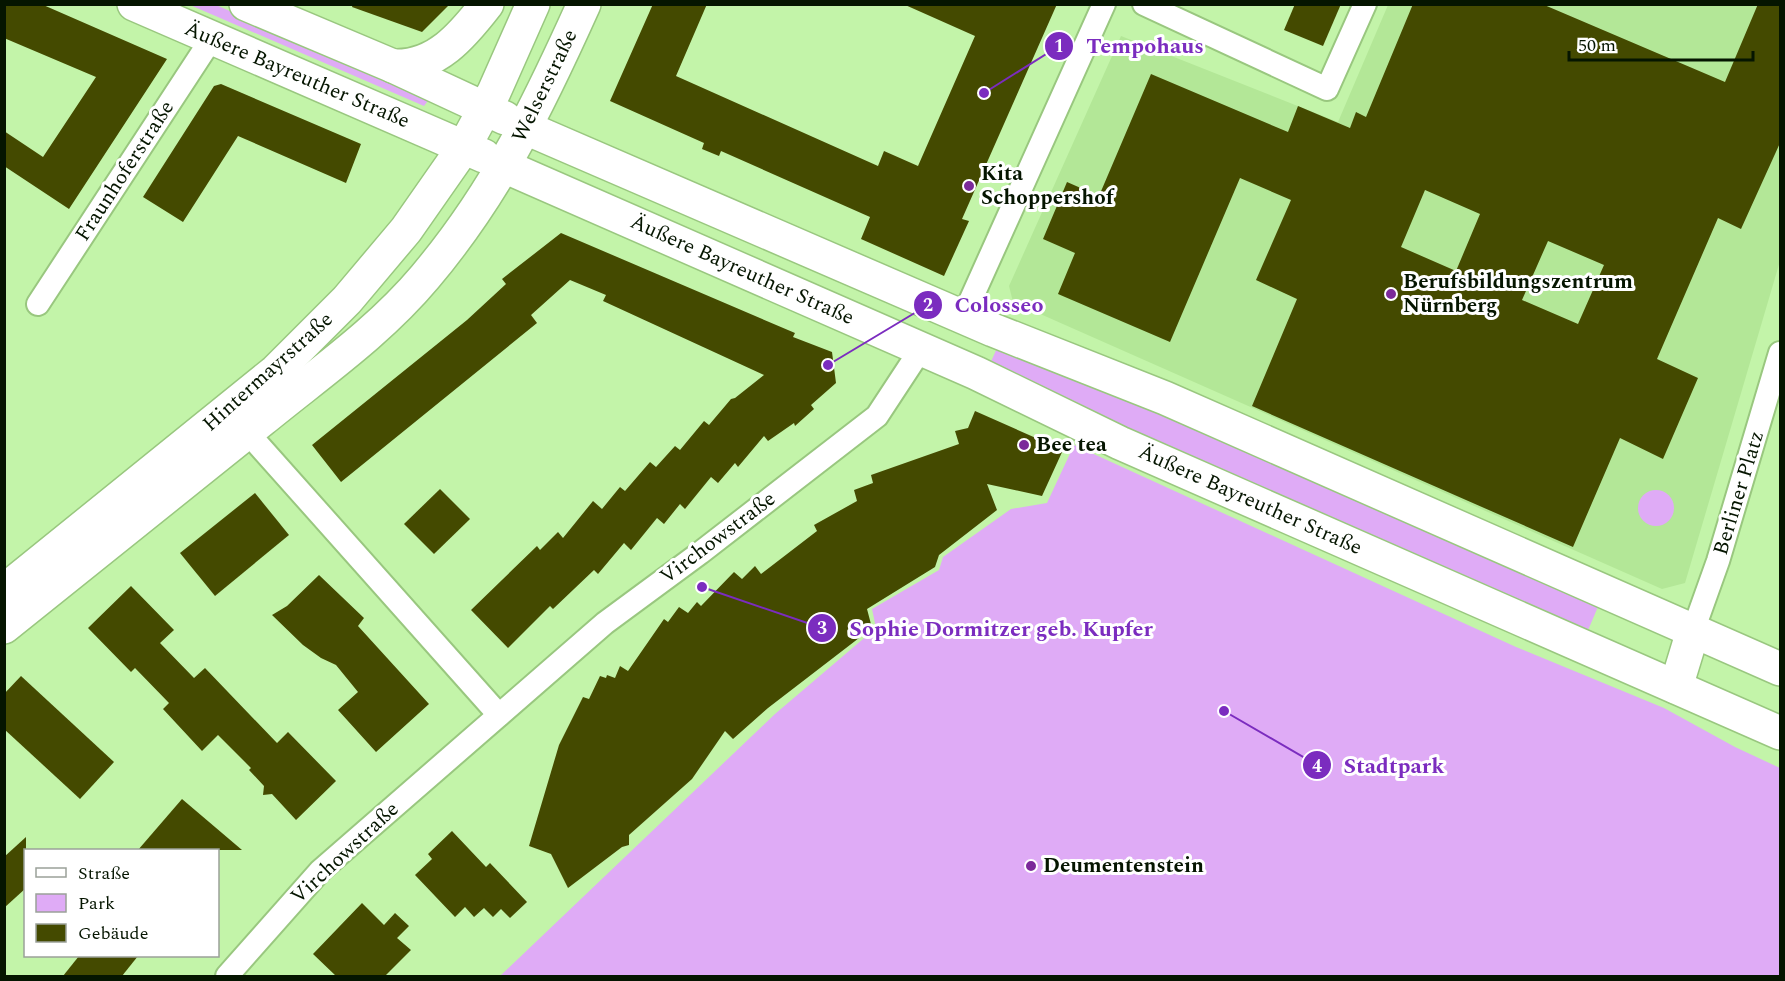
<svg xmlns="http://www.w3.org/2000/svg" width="1785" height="981" viewBox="0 0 1785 981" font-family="Spectral,serif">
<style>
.built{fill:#b3e797}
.green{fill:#dfabf6}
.building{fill:#444a00;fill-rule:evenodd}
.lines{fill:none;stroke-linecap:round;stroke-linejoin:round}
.street-casing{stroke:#99c77f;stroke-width:26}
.secondary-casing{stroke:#99c77f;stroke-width:36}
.primary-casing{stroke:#99c77f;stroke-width:36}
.street{stroke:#fff;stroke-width:22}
.secondary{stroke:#fff;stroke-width:33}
.primary{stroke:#fff;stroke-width:33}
.poi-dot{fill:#7b299a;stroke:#fff;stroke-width:2}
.labels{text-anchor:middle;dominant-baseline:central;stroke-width:6;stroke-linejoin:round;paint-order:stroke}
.street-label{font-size:21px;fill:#051500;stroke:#fff}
.poi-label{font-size:21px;font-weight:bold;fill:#051500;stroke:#fff;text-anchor:start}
.leader{fill:none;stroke:#7b2cbf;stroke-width:2}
.callout-dot{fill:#7b2cbf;stroke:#fff;stroke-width:2}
.mark-label{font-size:18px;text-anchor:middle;font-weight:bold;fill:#fff}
.callout-label{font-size:22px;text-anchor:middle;font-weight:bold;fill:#7b2cbf;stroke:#fff;stroke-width:6;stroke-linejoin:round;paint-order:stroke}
</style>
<rect width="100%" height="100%" fill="#c3f4a9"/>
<path class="built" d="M1388,5h392v256l-95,322 -23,6 -649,-287 -4,-16 112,-250 217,86z"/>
<g class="green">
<path d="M190,5h26l214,93 -6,8z"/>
<path d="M998,346l115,44 487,212 -14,33 -187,-82 -410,-187z"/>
<path d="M1074,445l442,202 148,61 71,39 45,21v208h-1280l275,-262 101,-86 -4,-19 67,-39 4,-13 68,-48 36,-6z"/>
<circle cx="1656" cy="508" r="18"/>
</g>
<g class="building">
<path d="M4,4h37l126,55 -98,150 -65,-43v-35l39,26 53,-80 -92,-39z"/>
<path d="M353,4h97l-28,28 -70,-25z"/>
<path d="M653,4h54l-31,72 202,90 6,-15 34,15 57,-130 -72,-32h154l-95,215 7,2 -25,55 -83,-37 9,-22 -149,-66 -2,5 -17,-7 2,-6 -94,-42z"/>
<path d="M1295,4h46l-18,42 -39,-16z"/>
<path d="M1413,4h129l183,78 33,-78h22v139l-39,86 -23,-11 -61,141 41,19 -35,81 -43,-21 -47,109 -321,-141 45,-107 -41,-19 35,-80 -51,-22 -70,164 -112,-48 17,-41 -32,-14 24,-57 32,14 52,-122 137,58 10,-26 52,22 6,-16 10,5zM1425,190l55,24 -24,57 -55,-24zM1548,241l56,24 -26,59 -56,-24z"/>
<path d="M221,84l140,60 -15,39 -108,-47 -55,86 -40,-25 71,-111z"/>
<path d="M561,233l234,100 -2,4 39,15 4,31 -25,22 3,4 -19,17 -1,-3 -26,18 -4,-5 -26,31 -3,-4 -17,20 -7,-6 -26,32 -5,-5 -16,20 -7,-6 -26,32 -7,-7 -26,31 -4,-4 -41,39 -3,-3 -42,42 -37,-38 66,-64 3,4 18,-18 5,6 30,-37 9,8 18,-22 5,4 25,-29 6,5 19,-21 5,4 24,-29 5,4 22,-26 4,-1 29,-23 -161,-74 3,-6 -36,-15 -39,35 6,8 -196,159 -29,-37 155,-125 39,-36 -4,-5z"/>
<path d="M975,411l88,39 -21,46 -55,-12 10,26 -58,45 -4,12 -68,42 5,19 -104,80 -35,31 -8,-8 -33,48 -63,56v10l-7,2 -54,41 -17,-34 -22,-8 30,-101 24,-48 6,2 11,-23 6,2 1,-3 8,3 5,-12 8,5 36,-52 4,3 11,-15 9,6 9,-11 4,4 33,-34 8,7 13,-13 6,8 56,-43 -3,-6 43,-24 -3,-11 19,-7 -2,-8 88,-31 -4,-13 13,-3z"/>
<path d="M440,489l30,30 -36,35 -30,-30z"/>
<path d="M255,493l34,42 -74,61 -35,-43z"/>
<path d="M319,575l45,43 -6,8 71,78 -53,48 -38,-42 20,-18 -22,-27 -15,-7 -18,-13 -31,-30 15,-9z"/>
<path d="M131,586l43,44 -14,13 34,35 11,-10 72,75 11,-11 48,49 -40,39 -24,-26 -9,1 1,-9 -15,-16 2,-2 -33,-33 -16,16 -39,-42 6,-6 -34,-35 -4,4 -43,-44z"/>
<path d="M21,676l93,86 -34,37 -76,-70v-35z"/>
<path d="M182,799l60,51h-104z"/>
<path d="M452,831l34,36 4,-4 37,39 -17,16 -9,-9 -8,8 -9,-9 -10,9 -9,-10 -10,10 -40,-42 17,-16 -4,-5z"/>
<path d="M26,837v51l-22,20v-51z"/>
<path d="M362,903l22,22 11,-12 14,13 -12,12 14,12 -26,26h-49l-23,-22z"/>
<path d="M79,956h59l-16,20h-59z"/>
</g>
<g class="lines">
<g class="street-casing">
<g id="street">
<path d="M1144,4l183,85 38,-85"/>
<path d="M38,304l174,-266"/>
<path d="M963,317l141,-313"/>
<path d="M247,432l252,283"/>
<path d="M1693,631l25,-70 62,-208"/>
<path d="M227,976l93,-105 285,-248 95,-70 177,-137 44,-67"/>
</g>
</g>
<g class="secondary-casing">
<g id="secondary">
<path d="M526,128l467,202 172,68 615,271"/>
<path d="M504,166l472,207 144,70 660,290"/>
<path d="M1676,687l17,-56"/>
</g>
</g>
<g class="primary-casing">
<g id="primary">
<path d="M134,4l350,152"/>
<path d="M246,4l147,62 112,52"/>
<path d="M393,66c43,2 70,-31 94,-62"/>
<path d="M4,591l272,-220 71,-71 59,-70 58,-83 30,-55 39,-88"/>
<path d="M4,627c86,-69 172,-138 258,-207 56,-46 116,-87 163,-143 71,-84 114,-173 159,-273"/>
</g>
</g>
<use href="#street" class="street"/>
<use href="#secondary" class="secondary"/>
<use href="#primary" class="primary"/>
</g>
<g class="poi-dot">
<circle cx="969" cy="186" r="6"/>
<circle cx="1391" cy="294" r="6"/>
<circle cx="1024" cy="445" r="6"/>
<circle cx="1031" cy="866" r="6"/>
</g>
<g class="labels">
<g class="street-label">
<text transform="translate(297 75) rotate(23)">Äußere Bayreuther Straße</text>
<text transform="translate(545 86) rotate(-64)">Welserstraße</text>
<text transform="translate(125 171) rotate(-57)">Fraunhoferstraße</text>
<text transform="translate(742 270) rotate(24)">Äußere Bayreuther Straße</text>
<text transform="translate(268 372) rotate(-42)">Hintermayrstraße</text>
<text transform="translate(1739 493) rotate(-73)">Berliner Platz</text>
<text transform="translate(1250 500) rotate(24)">Äußere Bayreuther Straße</text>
<text transform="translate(718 538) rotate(-37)">Virchowstraße</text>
<text transform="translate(345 853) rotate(-43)">Virchowstraße</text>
</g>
<g class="poi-label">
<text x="981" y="174">Kita<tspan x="981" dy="24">Schoppershof</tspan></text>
<text x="1403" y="282">Berufsbildungszentrum<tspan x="1403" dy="24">Nürnberg</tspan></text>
<text x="1036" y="445">Bee tea</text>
<text x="1043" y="866">Deumentenstein</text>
</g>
</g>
<path class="leader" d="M984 93L1059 46M828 365L928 305M702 587L822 628M1224 711L1317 765"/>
<g class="callout-dot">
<circle cx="984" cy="93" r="6"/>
<circle cx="828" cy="365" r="6"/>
<circle cx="702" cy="587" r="6"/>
<circle cx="1224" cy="711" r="6"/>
<circle cx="1059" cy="46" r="15"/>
<circle cx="928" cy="305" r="15"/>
<circle cx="822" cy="628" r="15"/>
<circle cx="1317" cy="765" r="15"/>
</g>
<g class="mark-label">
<text x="1059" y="52">1</text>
<text x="928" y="311">2</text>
<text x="822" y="634">3</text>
<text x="1317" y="772">4</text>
</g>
<g class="callout-label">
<text x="1145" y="53">Tempohaus</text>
<text x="999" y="312">Colosseo</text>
<text x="1001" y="636">Sophie Dormitzer geb. Kupfer</text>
<text x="1394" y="773">Stadtpark</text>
</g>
<rect width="1785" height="981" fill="none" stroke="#051500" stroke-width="12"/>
<rect x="24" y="849" width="195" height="108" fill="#ffffff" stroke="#9ba199" stroke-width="1.5"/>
<rect x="36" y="868" width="30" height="9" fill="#ffffff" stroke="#9ba199" stroke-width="1.5"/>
<text x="78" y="879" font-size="18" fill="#051500">Straße</text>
<rect x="36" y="894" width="30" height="18" fill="#dfabf6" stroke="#9ba199" stroke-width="1.5"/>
<text x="78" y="909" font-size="18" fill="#051500">Park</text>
<rect x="36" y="924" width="30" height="18" fill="#444a00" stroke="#9ba199" stroke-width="1.5"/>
<text x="78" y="939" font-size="18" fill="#051500">Gebäude</text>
<path d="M1569 51v9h184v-9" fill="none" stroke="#051500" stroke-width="3"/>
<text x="1578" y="51" font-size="18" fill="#051500" stroke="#ffffff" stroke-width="4.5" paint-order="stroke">50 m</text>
</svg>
